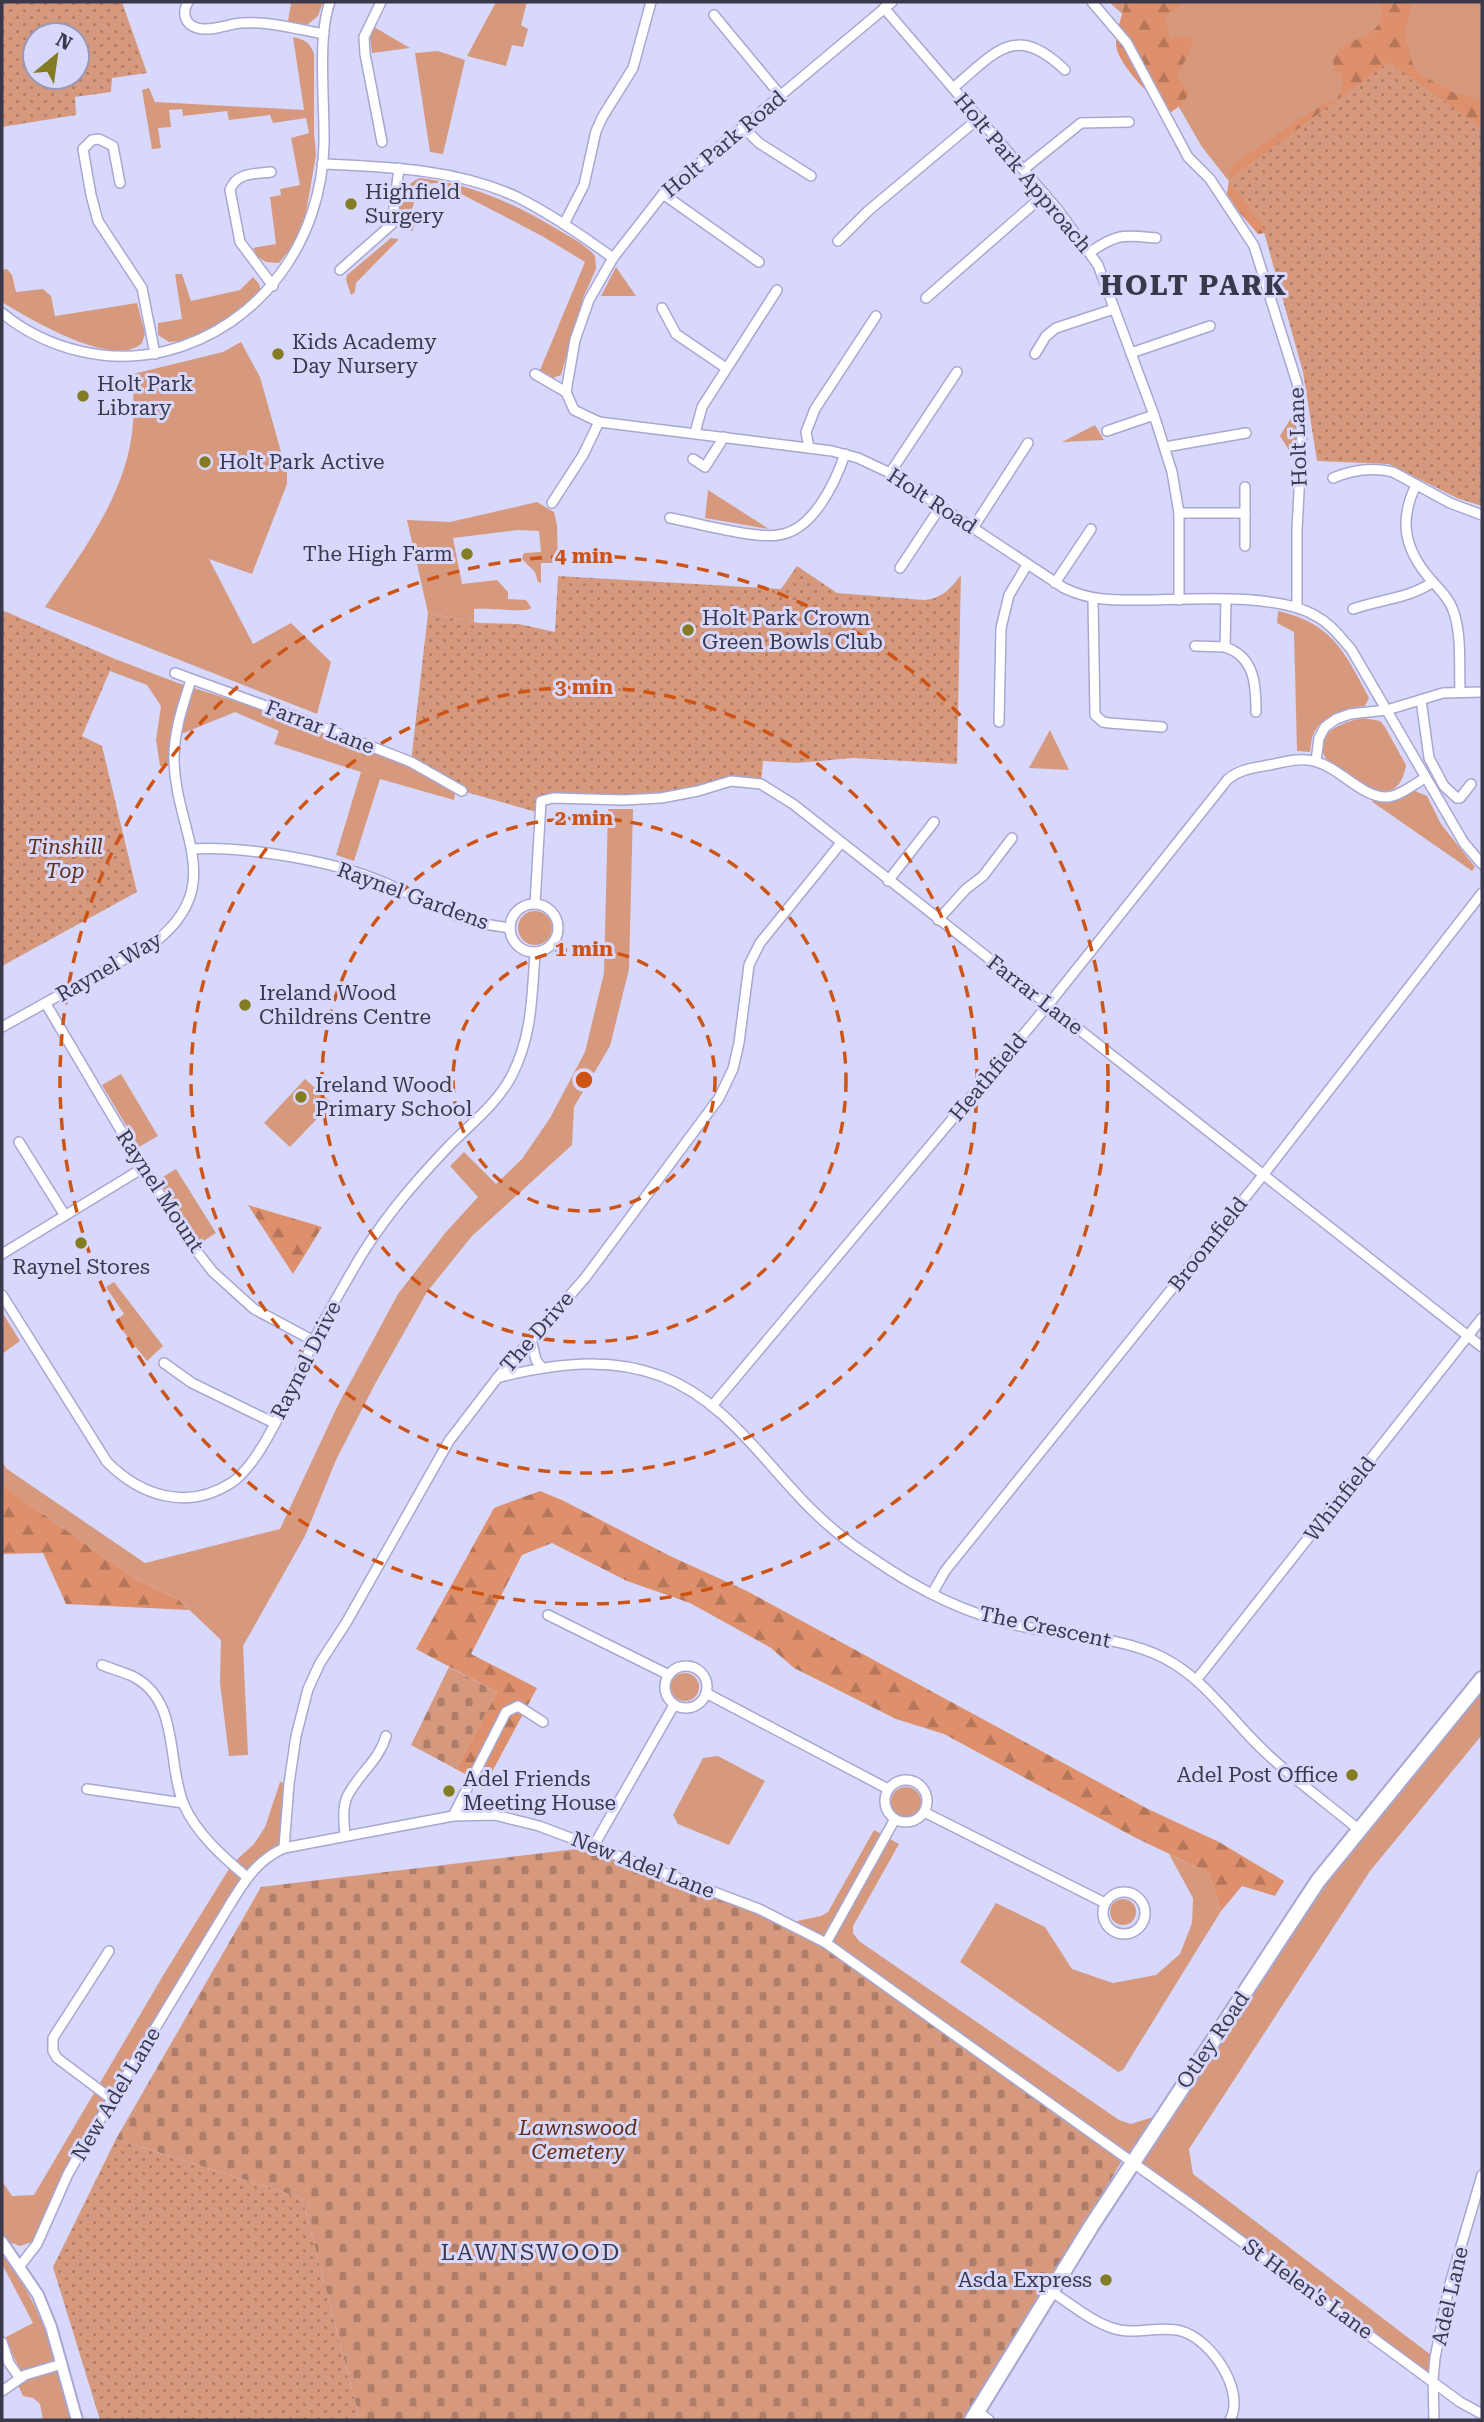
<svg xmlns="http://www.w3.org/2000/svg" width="1484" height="2422" viewBox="0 0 1484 2422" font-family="'Roboto Serif',serif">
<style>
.grass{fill:#d6997e}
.forest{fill:url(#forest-firs)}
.cemetery{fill:url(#cemetery-stones)}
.park{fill:url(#park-dots);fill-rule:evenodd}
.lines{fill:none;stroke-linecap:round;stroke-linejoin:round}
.minor-casing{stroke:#a7a7d2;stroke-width:12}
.tertiary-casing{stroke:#a7a7d2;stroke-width:14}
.trunk-casing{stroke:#a7a7d2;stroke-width:18}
.minor{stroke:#fff;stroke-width:9}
.tertiary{stroke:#fff;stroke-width:10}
.trunk{stroke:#fff;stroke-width:14}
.ring{fill:none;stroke:#ce5415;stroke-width:3.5;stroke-dasharray:12 9}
.poi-dot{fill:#837c23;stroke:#d8d8fd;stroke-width:2.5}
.labels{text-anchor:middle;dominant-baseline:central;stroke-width:6;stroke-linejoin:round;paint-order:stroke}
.street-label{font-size:21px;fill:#39394b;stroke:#d8d8fd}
.poi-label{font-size:21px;fill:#39394b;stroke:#d8d8fd;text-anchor:start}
.park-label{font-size:21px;font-style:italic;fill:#622e15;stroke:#d8d8fd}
.neighbourhood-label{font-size:23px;letter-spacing:2px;fill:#39394b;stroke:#d8d8fd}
.district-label{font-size:28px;font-weight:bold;letter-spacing:2px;fill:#39394b;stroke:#d8d8fd}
.centre{fill:#ce5415;stroke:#d8d8fd;stroke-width:3.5}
.ring-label{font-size:21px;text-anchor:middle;font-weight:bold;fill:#ce5415;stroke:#d8d8fd;stroke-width:6;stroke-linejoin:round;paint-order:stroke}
</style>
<defs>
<pattern id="forest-firs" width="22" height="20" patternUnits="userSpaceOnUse" patternTransform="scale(1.75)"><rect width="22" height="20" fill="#de8f6b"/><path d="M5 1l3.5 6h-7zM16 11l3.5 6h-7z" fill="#b5765a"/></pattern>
<pattern id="cemetery-stones" width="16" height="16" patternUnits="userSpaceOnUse" patternTransform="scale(1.75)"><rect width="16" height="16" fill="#d6997e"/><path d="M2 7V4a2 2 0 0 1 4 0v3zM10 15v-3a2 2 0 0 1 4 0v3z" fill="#af7e69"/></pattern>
<pattern id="park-dots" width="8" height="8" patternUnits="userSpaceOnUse" patternTransform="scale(1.75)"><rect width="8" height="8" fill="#d6997e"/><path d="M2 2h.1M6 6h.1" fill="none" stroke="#af7e69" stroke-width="1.8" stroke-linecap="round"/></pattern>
</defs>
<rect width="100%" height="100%" fill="#d8d8fd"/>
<g class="grass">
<path d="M297,2h26l-5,14 -11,9 -19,-4 3,-18z"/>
<path d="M496,2h31l-6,23 7,4 -5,18 -11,-2 -6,21 -39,-10z"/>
<path d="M1109,2h373v126l-93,-66 -161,118 -26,-33 -74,-128z"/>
<path d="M374,27l36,21 -38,5 -2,-16z"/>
<path d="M293,37c12,3 17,5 21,17v79l2,22 -12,69 -8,17 -17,22 -13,-1 -8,-5 -5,-9 23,-4 -6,-47 11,-2 -1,-6 20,-4 -9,-47 18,-5 -3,-15 -33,5 -3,-8 -41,5 -2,-9 -44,5 -1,-7 -13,1 2,17 -13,1 3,20 -9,1 -10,-59 7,-2 6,14 149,8z"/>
<path d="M438,51l27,9 -22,94 -13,-2 -15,-99z"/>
<path d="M420,178c51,6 96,26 140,53 12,7 26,14 35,25l1,13 -13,29 -22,77 -8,3 -13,-8 45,-108 -43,-26 -102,-53 -20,1 -12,38 7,3 -3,6 -10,-5c-6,-16 0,-42 18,-48z"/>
<path d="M391,238l8,1 -43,44 -1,9 -4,3 -5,-15 1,-5z"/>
<path d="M616,267l20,29h-35z"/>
<path d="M7,269l5,6 4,17 27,-3 8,7 4,20 82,-13 8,31 -3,9c-28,27 -114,-25 -140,-41v-32z"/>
<path d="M175,274h7l9,27 49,-11 13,-13 6,7 2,7c-25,22 -57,49 -92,51l-11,-7v-12l24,-4z"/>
<path d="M241,342l19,35 27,96v11l-35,90 -43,-15 44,85 38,-21 40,39 -14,52 -272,-107c38,-57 83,-114 88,-184 2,-16 -1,-33 0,-49l90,-22z"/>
<path d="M1294,413l5,27v26l-19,-30z"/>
<path d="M1095,425l9,15 -42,2z"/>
<path d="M708,490l61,39 -64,-11z"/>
<path d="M537,502l17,10 3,13 1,38h-17v20l-3,-1 -3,-10 -13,-13 2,-6 17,-1 -2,-21 -22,-1 -64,8 9,46 35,-4 11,12v7l18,1 5,7 -1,2c-7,3 -43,-1 -56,0v13l-46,-9 -21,-93 43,2z"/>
<path d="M1278,611c54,12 67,41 91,87l-4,8c-18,2 -45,10 -52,29 -2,5 -2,12 -3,17l-13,-1 -3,-119 -17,-9z"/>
<path d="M115,659l63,24 99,31 123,46 62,31 -7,1 -1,8 -74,-21 -26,82 -18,-6 25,-83 -87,-28 5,-13 -44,-19 -51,21 -14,-1v34h-10l-4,-26 5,-34 -14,-21 -37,-14z"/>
<path d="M1363,718l17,3 5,6 21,38c-9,54 -56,10 -80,-6 -15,-26 17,-37 37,-41z"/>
<path d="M1050,730l19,40 -40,-2z"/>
<path d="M1415,791l12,5 14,28 34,43 -3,4 -101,-70h21l15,-9z"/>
<path d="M608,809h25l-4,160 -19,77 -36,61 -2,38 -100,91 -45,56 -52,92 -39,76 -31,76 -62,110 5,109 -19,1 -9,-73 1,-43 -42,-40 -42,-20 -135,-95v-23l5,7 138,94 135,-34 58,-124 60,-111 48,-62 32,-35 -28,-31 14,-14 32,32 26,-25 28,-41 35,-66 19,-79z"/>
<circle cx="535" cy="928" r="17"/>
<path d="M121,1074l37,62 -19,11 -37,-62z"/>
<path d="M305,1079l27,24 -42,44 -26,-24z"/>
<path d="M176,1169l40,64 -17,11 -41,-64z"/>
<path d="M114,1282l49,64 -16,15 -32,-40 9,-7 -18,-27z"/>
<path d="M2,1312l18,29 -18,13z"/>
<circle cx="685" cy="1687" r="14"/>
<path d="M1482,1679v56l-112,136 -181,278 4,25 242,184 -2,22 -645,-457 33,-7 7,-4 46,-82 25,14 -46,82v7l6,8 260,179 12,4 32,-10 155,-233z"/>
<path d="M718,1756l47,25 -36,64 -51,-21 -5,-9 30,-57z"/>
<path d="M280,1782l9,2 -5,64 -37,29 -215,365 -12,4 -8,-3 -10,6v-68l10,15 22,-1 130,-221 68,-110 22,-20 11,-17z"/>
<circle cx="906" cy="1802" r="15"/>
<path d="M1169,1854l40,19 12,38 -98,159 -5,2 -158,-110 36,-59 49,24 27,42 41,14 43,-8 24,-21 12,-31 1,-25z"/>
<circle cx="1123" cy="1912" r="13"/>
<path d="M2,2254c9,13 20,27 27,41 21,39 32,83 41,125h-27l-3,-16 -7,-6 -10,-2 -5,-11 8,-6 -12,-21 -8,-21 27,-14 -31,-59z"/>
</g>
<g class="forest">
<path d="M1125,2h58l-5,7 -11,5v14l3,11 5,-2h16c5,16 -11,25 -13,40l10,14c-1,12 -9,15 -18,22 -16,-14 -52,-47 -54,-68 -1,-13 7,-30 9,-43z"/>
<path d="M1382,2h30l-7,35 9,31 4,5 36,20 28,7v77l-210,55 -14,2 -19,-22 -12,-18 4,-28 59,-41 38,-23 9,-2 6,-15 -2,-12 -6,-2c-10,-31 31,-27 43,-46 4,-7 3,-16 4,-23z"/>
<path d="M248,1205l74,22 -29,47z"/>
<path d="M2,1485l135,95 42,20 10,10 -123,-6 -23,-51 -41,1z"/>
<path d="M540,1491l24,10 106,55 77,35 401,218 71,33 65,39 -9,15 -33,-10 -21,25 -12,-38 -75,-36 -190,-103 -48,-15 -102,-51 -23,-20 -81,-45 -63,-22 -75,-38 -30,12 -51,99 66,34 -52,97 -29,-16 41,-77 -81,-43 78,-141z"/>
</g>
<g class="cemetery">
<path d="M449,1667l48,25 -41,77 -45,-24z"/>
<path d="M593,1847l166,62 67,34 298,214 -40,68 -122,195h-602l-58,-222 -186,-59 145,-252z"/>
</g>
<g class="park">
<path d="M2,2h120l25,71 -35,5 -1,14 -36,5 1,18 -74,12zM35,35h42v42h-42z"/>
<path d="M1389,62l93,66v378l-25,-8 -68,-34 -72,-3 -14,-89 -41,-147 -34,-45z"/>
<path d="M797,566l40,27 86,7c19,-1 27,-11 38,-25l-4,189 -104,-6 -56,5 -34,-2 -2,23 -29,-3 -71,17 -120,4 -1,11 -78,-22 -51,-29 17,-149 51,10 40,1 36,8 3,-56 223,13z"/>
<path d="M2,610l113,49 -33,77 20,10 35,146 -135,74z"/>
<path d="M116,2139l186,59 58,222h-260l-47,-153z"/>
</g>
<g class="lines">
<g class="minor-casing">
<g id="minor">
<path d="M188,2c-6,10 -4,22 9,26 14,4 31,-4 44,-5 28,-2 56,6 83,11"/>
<path d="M381,2l-17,35 1,17 17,88"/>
<path d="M892,2l-229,192 -50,64 -24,42 -14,40 -9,52 8,18 25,12 233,29 26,7 32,15 174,115c29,14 53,12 84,12 46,-1 129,-7 168,16 15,8 24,21 35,33l113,194 18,21"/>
<path d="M1092,2l35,41 61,114 22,22 44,67 43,137 5,52 -5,95v77"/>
<path d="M884,8l174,202 40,55 56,150 18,57 7,41v87"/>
<path d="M714,15l67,81"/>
<path d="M953,88c43,-36 62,-66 112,-18"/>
<path d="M743,127l16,16 52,33"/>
<path d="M322,164c66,3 135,5 195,33 34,17 66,39 96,61"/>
<path d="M1024,169l57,-46 48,-1"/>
<path d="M271,172c-15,2 -35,0 -41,18l10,52 33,44"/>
<path d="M120,183l-7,-37 -14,-7 -7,1 -9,9 8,46 7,26 44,67 13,66"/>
<path d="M663,194l96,68"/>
<path d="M564,224l20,-39 12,-54 7,-15 30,-48 18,-66"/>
<path d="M838,241l30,-30 111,-93"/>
<path d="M1090,252c28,-19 33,-17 66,-14"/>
<path d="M340,270l52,-46 7,-56"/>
<path d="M926,298l119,-104"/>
<path d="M662,308l14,26 50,34"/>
<path d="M2,313c45,37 108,52 164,38 95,-24 156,-111 158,-207 1,-39 -7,-108 6,-142"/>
<path d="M1131,353l79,-27"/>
<path d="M1035,354l11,-18 10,-8 58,-19"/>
<path d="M535,374l31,18"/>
<path d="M1107,431l47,-16"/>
<path d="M695,433l7,-26 75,-117"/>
<path d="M1165,447l81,-14"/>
<path d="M809,448l-3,-16 9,-23 61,-93"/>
<path d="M693,459l12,8 19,-30"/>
<path d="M890,473l67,-101"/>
<path d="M1333,478c19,-8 40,-11 60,-6l57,31 32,12"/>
<path d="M1416,485c-18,37 -11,65 15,95 8,9 18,18 22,30 9,24 6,56 7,82"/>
<path d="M1245,487v26"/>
<path d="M552,503l31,-48 16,-33"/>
<path d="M1179,513h66v33"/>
<path d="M670,518c27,5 84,21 108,17 35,-4 57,-52 67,-81"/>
<path d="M973,528l55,-85"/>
<path d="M900,568l41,-62"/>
<path d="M1055,583l36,-54"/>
<path d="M1093,600l2,115 8,7 6,1 53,4"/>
<path d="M1226,600l-1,47c30,10 31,38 31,65"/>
<path d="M1353,609c28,-10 55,-10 80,-27"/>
<path d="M1195,646l30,1"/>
<path d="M175,673l121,44 115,45 51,29"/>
<path d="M1421,700l8,58 15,28 13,12h3l11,-14"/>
<path d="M999,722l2,-94 8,-33 18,-30"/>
<path d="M1316,761l3,-23 6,-11 11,-8 14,-5 37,-4 56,-17 39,-1"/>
<path d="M192,849c54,-3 143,12 193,34 27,11 55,28 83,37 13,4 28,6 42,8"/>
<path d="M888,881l46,-59"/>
<circle cx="534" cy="928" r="24"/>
<path d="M535,904l6,-103 12,-3 70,2 38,-2 37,-7 33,-10 30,3 32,20 689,543"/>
<path d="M938,920l28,-31 17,-13 29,-38"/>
<path d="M46,1004l97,164 48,76 22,28 41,37 60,32"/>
<path d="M2,1027l153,-85c74,-58 19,-112 19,-184 0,-27 9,-53 17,-78"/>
<path d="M19,1142l45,72"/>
<path d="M2,1254l141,-86"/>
<path d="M2,1295l105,167c34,34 80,49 124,21 33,-21 66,-107 84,-145 11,-22 24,-44 36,-65 26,-47 60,-87 97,-126 21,-22 48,-42 63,-70 21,-39 21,-81 24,-124"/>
<path d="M531,1339l5,21 6,8"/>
<path d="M164,1363l28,20 82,40"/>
<path d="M500,1377c54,-13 108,-21 161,-1 65,25 102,85 149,132 19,19 40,36 62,50 46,32 98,58 153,69 46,9 97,10 139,31 38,20 60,52 89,82 32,33 70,60 105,89"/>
<path d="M712,1406l336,-401 180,-226c12,-10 26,-11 41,-14 12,-2 26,-7 38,-5 29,2 52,37 79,37 13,0 28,-13 39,-19"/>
<path d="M932,1594l13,-23 319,-397 218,-281"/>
<path d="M548,1615l121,60"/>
<path d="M102,1665c10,4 21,7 30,11 49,24 34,87 52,129 12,28 40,53 63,72"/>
<circle cx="686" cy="1687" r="21"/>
<path d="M1197,1679l285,-361"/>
<path d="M706,1693l182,96"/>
<circle cx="906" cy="1801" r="21"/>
<path d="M87,1789l96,14"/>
<path d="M924,1812l181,91"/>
<path d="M453,1816l53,-104 12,-6 25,16"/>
<path d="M345,1836c-1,-13 -3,-27 2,-39 11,-23 32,-36 39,-61"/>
<path d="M593,1847l81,-142"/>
<path d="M284,1848l5,-64 7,-48 12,-47 12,-26 26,-40 103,-182 49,-64 87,-99 134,-180 14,-29 6,-26 10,-78 11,-22 81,-100"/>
<circle cx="1124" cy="1913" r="21"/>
<path d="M826,1943l69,-124"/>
<path d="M109,1951l-56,87v13l4,7 56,42"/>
<path d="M19,2267l18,-23 31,-70 16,-28 142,-235c16,-26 29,-50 58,-63l169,-32 42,-1 44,11 220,83 67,34 366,262 268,197 22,12"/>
<path d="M1052,2292c19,12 39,29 60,36 23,8 47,-3 69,3 30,8 65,60 49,89"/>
<path d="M2,2342l7,21 10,14"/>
<path d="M2,2391l23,-16 37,-11"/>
<path d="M978,2412l11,8"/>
<path d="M1434,2420l-1,-40 2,-22 14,-71 33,-112"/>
</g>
</g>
<g class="tertiary-casing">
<path id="tertiary" d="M2,2242l36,53 13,32 26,93"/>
</g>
<g class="trunk-casing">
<path id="trunk" d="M972,2420l120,-195 226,-344 164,-202"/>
</g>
<use href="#minor" class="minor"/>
<use href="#tertiary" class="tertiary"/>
<use href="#trunk" class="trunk"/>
</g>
<g class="ring">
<circle cx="584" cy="1080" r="131"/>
<circle cx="584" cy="1080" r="262"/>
<circle cx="584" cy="1080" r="393"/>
<circle cx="584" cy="1080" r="524"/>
</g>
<g class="poi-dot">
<circle cx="351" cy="204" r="7"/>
<circle cx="278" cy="354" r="7"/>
<circle cx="83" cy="396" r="7"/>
<circle cx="205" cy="462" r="7"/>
<circle cx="467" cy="554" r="7"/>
<circle cx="688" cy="630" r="7"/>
<circle cx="245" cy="1005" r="7"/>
<circle cx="301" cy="1097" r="7"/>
<circle cx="81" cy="1243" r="7"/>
<circle cx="1352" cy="1775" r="7"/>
<circle cx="449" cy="1791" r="7"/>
<circle cx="1106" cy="2280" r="7"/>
</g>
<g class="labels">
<g class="street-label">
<text transform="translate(724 144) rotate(-40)">Holt Park Road</text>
<text transform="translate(1023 173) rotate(50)">Holt Park Approach</text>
<text transform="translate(1298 437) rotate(-92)">Holt Lane</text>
<text transform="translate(932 501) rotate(33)">Holt Road</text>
<text transform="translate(320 727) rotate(21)">Farrar Lane</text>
<text transform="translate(413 896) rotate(20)">Raynel Gardens</text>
<text transform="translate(109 967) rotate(-30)">Raynel Way</text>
<text transform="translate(1035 995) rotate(38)">Farrar Lane</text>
<text transform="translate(988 1077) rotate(-50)">Heathfield</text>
<text transform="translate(160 1191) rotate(57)">Raynel Mount</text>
<text transform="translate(1208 1244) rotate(-52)">Broomfield</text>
<text transform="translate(537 1332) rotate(-49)">The Drive</text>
<text transform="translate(306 1360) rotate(-63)">Raynel Drive</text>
<text transform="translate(1340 1499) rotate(-52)">Whinfield</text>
<text transform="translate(1045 1627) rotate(12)">The Crescent</text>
<text transform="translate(643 1865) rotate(21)">New Adel Lane</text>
<text transform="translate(1213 2040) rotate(-56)">Otley Road</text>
<text transform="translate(116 2094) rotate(-59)">New Adel Lane</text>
<text transform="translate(1308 2289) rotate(36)">St Helen's Lane</text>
<text transform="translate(1450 2296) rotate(-77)">Adel Lane</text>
</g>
<g class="poi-label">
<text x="365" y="192">Highfield<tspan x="365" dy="24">Surgery</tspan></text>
<text x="292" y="342">Kids Academy<tspan x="292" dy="24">Day Nursery</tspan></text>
<text x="97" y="384">Holt Park<tspan x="97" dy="24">Library</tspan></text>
<text x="219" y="462">Holt Park Active</text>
<text x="453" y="554" text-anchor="end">The High Farm</text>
<text x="702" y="618">Holt Park Crown<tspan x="702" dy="24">Green Bowls Club</tspan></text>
<text x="259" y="993">Ireland Wood<tspan x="259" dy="24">Childrens Centre</tspan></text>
<text x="315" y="1085">Ireland Wood<tspan x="315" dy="24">Primary School</tspan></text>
<text x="81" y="1267" text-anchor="middle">Raynel Stores</text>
<text x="1338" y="1775" text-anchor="end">Adel Post Office</text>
<text x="463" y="1779">Adel Friends<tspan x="463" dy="24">Meeting House</tspan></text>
<text x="1092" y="2280" text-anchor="end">Asda Express</text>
</g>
<g class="park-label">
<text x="65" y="847">Tinshill<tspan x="65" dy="24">Top</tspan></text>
<text x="578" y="2128">Lawnswood<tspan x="578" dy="24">Cemetery</tspan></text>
</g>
<g class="neighbourhood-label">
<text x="531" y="2252">LAWNSWOOD</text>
</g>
<g class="district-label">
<text x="1194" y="285">HOLT PARK</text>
</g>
</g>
<circle cx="584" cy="1080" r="10" class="centre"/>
<g class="ring-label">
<text x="584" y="563">4 min</text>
<text x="584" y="694">3 min</text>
<text x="584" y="825">2 min</text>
<text x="584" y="956">1 min</text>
</g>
<rect width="1484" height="2422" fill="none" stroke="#39394b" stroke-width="7"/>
<g transform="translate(56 56) rotate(29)"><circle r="33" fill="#d8d8fd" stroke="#9898b6" stroke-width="2"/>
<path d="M0-5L12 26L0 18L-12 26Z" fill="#837c23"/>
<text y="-10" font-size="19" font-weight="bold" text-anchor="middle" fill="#39394b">N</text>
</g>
</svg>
